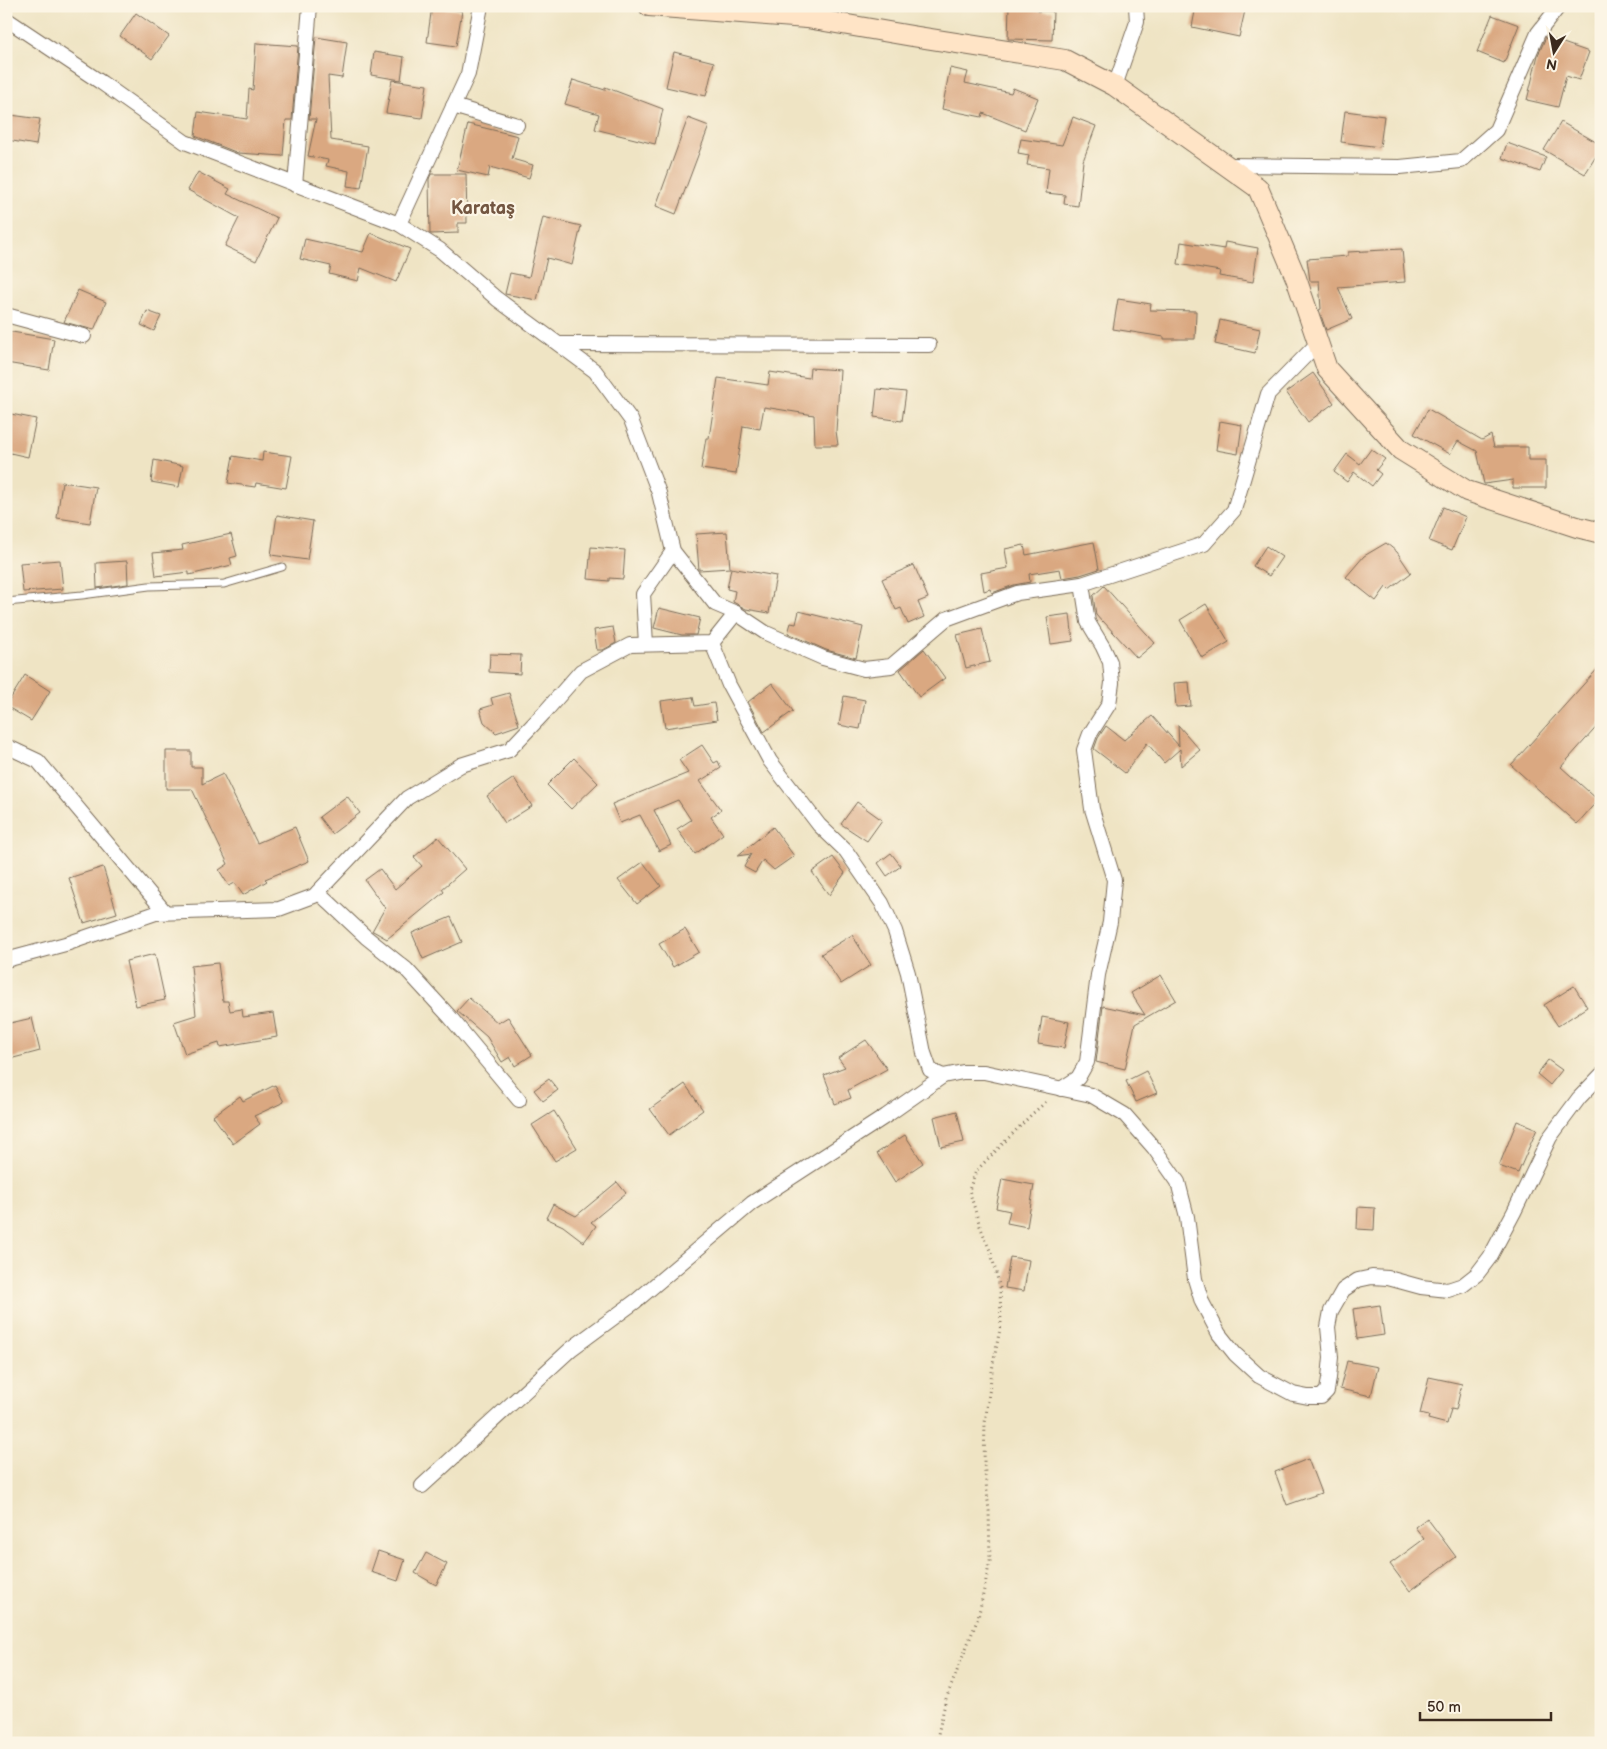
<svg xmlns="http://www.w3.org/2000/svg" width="1607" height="1749" viewBox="0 0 1607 1749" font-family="'Balsamiq Sans',sans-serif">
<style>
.building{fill:#daa881}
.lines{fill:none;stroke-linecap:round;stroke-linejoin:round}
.lane-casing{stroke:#7a6b58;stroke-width:9}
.street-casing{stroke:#7a6b58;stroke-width:16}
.secondary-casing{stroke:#7a6b58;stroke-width:22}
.path{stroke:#7a6b58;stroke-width:3;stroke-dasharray:1 4;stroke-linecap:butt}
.lane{stroke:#fff;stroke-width:7}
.street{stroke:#fff;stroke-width:14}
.secondary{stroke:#ffe4c6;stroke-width:20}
.labels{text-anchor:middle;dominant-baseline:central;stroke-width:4.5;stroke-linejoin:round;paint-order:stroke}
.quarter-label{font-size:18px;font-weight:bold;fill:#735641;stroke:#fcf5e5}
</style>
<rect width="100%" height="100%" fill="#fcf5e5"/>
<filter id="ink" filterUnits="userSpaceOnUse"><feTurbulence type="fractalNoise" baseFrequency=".02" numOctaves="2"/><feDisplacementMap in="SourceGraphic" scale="10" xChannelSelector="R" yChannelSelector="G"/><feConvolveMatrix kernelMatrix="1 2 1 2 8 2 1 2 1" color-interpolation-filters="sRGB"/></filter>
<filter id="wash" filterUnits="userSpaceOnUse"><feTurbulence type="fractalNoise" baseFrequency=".0096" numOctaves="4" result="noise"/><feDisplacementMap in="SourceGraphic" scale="20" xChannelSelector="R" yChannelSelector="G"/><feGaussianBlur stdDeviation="1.12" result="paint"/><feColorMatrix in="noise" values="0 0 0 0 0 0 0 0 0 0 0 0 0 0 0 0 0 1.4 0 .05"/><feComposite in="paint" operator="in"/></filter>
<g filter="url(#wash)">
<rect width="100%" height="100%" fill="#efe4c4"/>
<g id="blocks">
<g class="building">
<path d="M432,6l30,5 -6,35 -29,-4z"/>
<path d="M1009,6h28v5h16l-1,29 -44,-1z"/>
<path d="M1196,6h50l-7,31 -47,-10z"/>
<path d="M136,13l33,23 -17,23 -32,-23z"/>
<path d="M1492,15l27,10 -15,38 -27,-11z"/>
<path d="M316,37l31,5 -5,36 -14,-2 3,64 37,6 -7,42 -14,-2 2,-15 -23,-5 2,-6 -20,-4 8,-37h-7z"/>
<path d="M1546,37l43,15 -10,28 -13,-4 -8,31 -31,-7 11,-45z"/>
<path d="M256,43l42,3 -6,74h-6l-3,36 -45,-3 -43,-17 3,-24 49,7 2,-30 4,1z"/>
<path d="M374,52l30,5 -3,23 -30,-5z"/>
<path d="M674,52l40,10 -8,34 -40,-9z"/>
<path d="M950,68l18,4 -3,11 46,10 2,-5 25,10 -13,32 -42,-17 -1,4 -40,-8z"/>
<path d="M392,80l35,5 -5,33 -36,-5z"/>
<path d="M573,80l32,10v-3l58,22 -8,35 -60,-15 4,-15 -34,-10z"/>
<path d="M1345,111l39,5 -4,31 -39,-5z"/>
<path d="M11,115l29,4 -4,26 -29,-5z"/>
<path d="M1073,117l23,9 -13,35 -5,45 -14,-2 1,-9 -19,-2 3,-25 -22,-3 2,-10 -11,-2 3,-14 41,6z"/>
<path d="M688,118l21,8 -33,88 -20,-8z"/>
<path d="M1561,122l40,23v3l-16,26 -41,-24z"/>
<path d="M468,124l50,12 -6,23 21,6 -4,13 -39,-11 -2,10 -31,-7z"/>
<path d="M1507,143l39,14 -6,15 -38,-14z"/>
<path d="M198,172l32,17 -3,5 50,24 -21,43 -31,-15 14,-28 -51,-28z"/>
<path d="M431,174h35l1,49h-9v10l-28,1 -1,-55z"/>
<path d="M543,217l38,9 -9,39 -25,-7 -10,42 -32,-6 5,-21 19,4z"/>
<path d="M371,233l39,16 -14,33 -35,-14 -3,13 -29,-7 2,-8 -31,-7 5,-20 58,13z"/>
<path d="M1181,242l43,7 1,-7 33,6 -5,34 -34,-6 1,-5 -42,-7z"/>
<path d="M1402,249l3,33 -67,5 14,32 -26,11 -7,-20 2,-1 -2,-28h-9l-3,-22 41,-3v-4z"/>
<path d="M78,290l28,12 -12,28 -30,-8z"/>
<path d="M1118,299l33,5 -1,6 46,1 -1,28h-31v-2l-51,-8z"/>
<path d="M147,311l14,5 -7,15 -13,-6z"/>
<path d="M1220,320l40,9 -5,24 -40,-9z"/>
<path d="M6,331l48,8 -5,31 -43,-7z"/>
<path d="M810,368l30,2 -4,61 2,14h-23l-1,-30 -50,-8 -4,22 -17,-3 -7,48 -35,-5 5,-31h3l9,-60 50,7 2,-13 39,6z"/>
<path d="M1313,373l21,30 -26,19 -22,-30z"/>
<path d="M877,389l29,3 -4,29 -28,-4z"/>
<path d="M1428,409l54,31 9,-5 3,12h34v13h18v28h-33v-8l-29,4 -7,-33 -19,-10 -8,13 -36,-20z"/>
<path d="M6,413l30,6 -8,38 -22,-5z"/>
<path d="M1220,421l22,4 -4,29 -22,-4z"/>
<path d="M1371,449l14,10 -9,11 5,4 -9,12 -18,-14 -7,10 -13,-10 13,-18 13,10z"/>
<path d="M263,452l29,4 -6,32 -30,-5 -1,4 -27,-4 5,-27 29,5z"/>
<path d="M154,460l29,6 -4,21 -28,-5z"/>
<path d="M62,482l34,5 -6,36 -33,-5z"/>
<path d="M1443,507l23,10 -14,33 -23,-9z"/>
<path d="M277,515l36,6 -6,39 -36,-5z"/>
<path d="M727,532l3,36 -31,2 -3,-36z"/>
<path d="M231,534l6,22 -7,2 2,7 -43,10v-3l-33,4 -3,-23 30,-3 -1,-5z"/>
<path d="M1094,542l5,27 -19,6 -18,3 -2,-9 -31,5 1,8 -16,3 -22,8 -2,-4 -6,2 -3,-18 27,-5 -3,-19 19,-4 2,10z"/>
<path d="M1386,543l11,9 14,21 -22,17 -3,-3 -10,14 -30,-24 18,-21z"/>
<path d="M1266,546l16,11 -13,19 -16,-10z"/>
<path d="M591,547l34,3 -2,29 -14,-1v3l-21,-2z"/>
<path d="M60,560l3,29 -40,3 -3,-29z"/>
<path d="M127,561l1,23 -31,4 -1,-25z"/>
<path d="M914,565l14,33 -10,4 6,15 -16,7 -7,-16 -5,2 -14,-31z"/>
<path d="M731,568l45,8 -7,37 -23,-4 -13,-7 2,-11 -8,-2z"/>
<path d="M1104,586l51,57 -18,15 -34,-37 -1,1 -6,-7 -3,-19z"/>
<path d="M1206,604l23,38 -27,16 -22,-38z"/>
<path d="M659,608l41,10 -4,17h-14l-28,-7z"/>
<path d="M799,611l64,16 -7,31 -30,-8 -38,-17 3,-10 5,1z"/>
<path d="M1070,614l3,27 -22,3 -4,-27z"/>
<path d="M613,627l3,16 -13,7h-6l-3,-20z"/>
<path d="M982,629l8,33 -24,6 -9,-33z"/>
<path d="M924,649l21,29 -26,19 -19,-27z"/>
<path d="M490,654l31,1 -1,19 -31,-2z"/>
<path d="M1601,665v57l-40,45 37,33 -21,24 -66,-59z"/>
<path d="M25,675l25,16 -19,30 -25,-15z"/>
<path d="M1189,682l2,24 -15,1 -2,-24z"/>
<path d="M772,683l21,28 -29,21 -16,-30z"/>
<path d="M509,693l10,32 -23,8 -12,-11 -4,-13 13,-4 -2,-7z"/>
<path d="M844,696l21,4 -5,29 -21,-4z"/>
<path d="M693,697l2,9 19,-3 3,17 -52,8 -4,-27z"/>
<path d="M1152,716l27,30 -1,-21 22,25 -19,16 -1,-17 -16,14 -17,-20 -22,30 -31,-24 4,-11 8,-12 18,14z"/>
<path d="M702,745l12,18 4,-2 3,7 -21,13 21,29 -10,7 12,17 -28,20 -18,-25 14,-9 -13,-20 -24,10 17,35 -12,6 -19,-36 -20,8 -8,-19 76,-31 -9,-13z"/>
<path d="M166,751h25v16h11v17l21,-10 34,69 38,-16 14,34 -44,18 2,2 -24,14 -8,-12 -6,3 -10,-16 9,-6 -36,-75h-26z"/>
<path d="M574,758l24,25 -27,26 -24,-24z"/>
<path d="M514,778l18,28 -27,17 -18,-27z"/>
<path d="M347,796l13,17 -28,21 -13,-17z"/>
<path d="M857,802l25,18 -15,21 -26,-17z"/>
<path d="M773,827l21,29 -20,14 -11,-10 -8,13 -11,-6 7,-13 -14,2z"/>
<path d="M438,837l27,32 -23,20 2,3 -57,47 -14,-8h-1l13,-23 -20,-28 15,-11 15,20 27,-23 -8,-9z"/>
<path d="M891,853l10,13 -14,10 -9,-13z"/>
<path d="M833,857l12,16 -16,22 -17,-23z"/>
<path d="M643,862l18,24 -24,18 -19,-24z"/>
<path d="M103,867l14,46 -33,10 -15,-45z"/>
<path d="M451,917l11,25 -39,17 -11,-26z"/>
<path d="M685,929l14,23 -26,15 -14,-23z"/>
<path d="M852,935l19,30 -30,19 -20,-30z"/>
<path d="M155,954l10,46 -29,6 -10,-45z"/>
<path d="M218,963l5,38h5l2,10 12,-2 1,8 30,-4 4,24 -57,10 -1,-4 -34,11 -11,-32 22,-7 -5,-49z"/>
<path d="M1161,975l15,25 -41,24 -10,45 -29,-7 7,-56 42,9 -14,-22z"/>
<path d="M1574,986l13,21 -29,19 -14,-21z"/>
<path d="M469,998l29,25 10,-6 24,38 -17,11 -5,-9 -8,5 -15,-25 -30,-26z"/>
<path d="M1042,1017l27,5 -5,26 -26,-4z"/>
<path d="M32,1018l8,33 -34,9v-36z"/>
<path d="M866,1040l21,29 -39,21 3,8 -16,6 -11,-29 21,-8 -7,-9z"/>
<path d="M1548,1060l14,10 -12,15 -13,-11z"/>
<path d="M1146,1071l11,22 -21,9 -10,-21z"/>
<path d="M549,1079l9,11 -15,11 -9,-11z"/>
<path d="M685,1084l18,26 -34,25 -19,-26z"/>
<path d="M275,1085l9,17 -30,14 6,8 -27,20 -20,-28 27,-20 3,5z"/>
<path d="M554,1111l23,37 -22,13 -23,-36z"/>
<path d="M957,1111l7,31 -23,5 -7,-30z"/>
<path d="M1517,1121l20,8 -19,44 -19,-7z"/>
<path d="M905,1135l18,28 -28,19 -18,-29z"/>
<path d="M1002,1179l32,6 -7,42 -20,-4 3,-12 -14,-3z"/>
<path d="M617,1182l9,11 -35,29 5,4 -12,16 -21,-16 -17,-8 7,-14 23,12z"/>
<path d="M1358,1207l17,1 -1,22 -17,-1z"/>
<path d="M1010,1257l19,3 -5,31 -19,-3z"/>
<path d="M1380,1305l4,30 -27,4 -4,-30z"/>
<path d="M1347,1361l31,6 -7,29 -31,-7z"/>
<path d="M1429,1377l33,7 -6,26 -5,-1 -4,15 -19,-5 1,-3 -9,-2z"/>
<path d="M1308,1459l13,34 -34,12 -12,-33z"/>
<path d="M1427,1518l29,39 -46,34 -20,-27 34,-25 -9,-12z"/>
<path d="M378,1551l27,9 -7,21 -27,-9z"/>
<path d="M426,1553l21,11 -11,21 -21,-12z"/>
</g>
</g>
</g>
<g filter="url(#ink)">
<use href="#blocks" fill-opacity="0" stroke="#7a6b58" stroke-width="1"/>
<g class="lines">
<g class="lane-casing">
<path id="lane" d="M6,602l76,-7 67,-9 75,-2 58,-17"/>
</g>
<g class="street-casing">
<g id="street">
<path d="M6,19l96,64 83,59 214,82 41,26 57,49 98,72 36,49 28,73 14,58 42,53 21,9 30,20 57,25 41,11 27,-3 55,-47 71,-26 65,-9 122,-40 30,-34 34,-116 50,-51"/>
<path d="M1115,86l22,-64 -1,-16"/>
<path d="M453,106l64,19"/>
<path d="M1226,165l174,2 61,-6 35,-31 42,-97 21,-27"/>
<path d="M295,185l15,-179"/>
<path d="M399,224l69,-150 13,-68"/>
<path d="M6,315l78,21"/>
<path d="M559,344l370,1"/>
<path d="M712,643l17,42 41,76 49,64 27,26 36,52 13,28 13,42 16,80 6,17 13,6 20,-4h21l107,23 34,20 29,33 24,34 9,35 8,62 7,23 17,32 16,20 24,22 34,18 15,3h13l6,-6 2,-13 2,-21 -3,-30 3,-16 12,-21 15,-10 14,-3 16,1 33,9 27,3 15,-5 14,-11 13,-17 24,-45 36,-75 29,-39 22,-23"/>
<path d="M646,644l-3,-50 30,-43"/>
<path d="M6,746l32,15 127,151"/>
<path d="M318,892l48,45 40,32 44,48 69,83"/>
<path d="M6,960l63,-17 87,-30 123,-4 35,-13 93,-98 54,-33 48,-15 35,-37 37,-42 49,-26 82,-2 24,-30"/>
<path d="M1061,1089l17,-11 9,-16 11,-87 12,-53 4,-42 -22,-71 -8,-59 6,-16 19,-30 3,-21 -2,-21 -7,-15 -15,-25 -6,-38"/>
<path d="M422,1486l149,-137 65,-48 116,-98 134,-87 57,-40"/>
</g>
</g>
<g class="secondary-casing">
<path id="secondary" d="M649,6l158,12 105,18 153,24 50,26 143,102 38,90 31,91 74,81 66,41 110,36 24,6"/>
</g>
<path class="path" d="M936,1743l10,-44 32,-81 12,-57 -1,-50 -5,-48 1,-40 8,-59 8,-40 -1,-36 -9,-35 -11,-27 -11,-36 7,-19 56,-57 15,-13"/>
<use href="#lane" class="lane"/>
<use href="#street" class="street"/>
<use href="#secondary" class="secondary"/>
</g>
</g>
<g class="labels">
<g class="quarter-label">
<text x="483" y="208">Karataş</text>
</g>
</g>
<rect width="1607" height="1749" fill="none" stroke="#fcf5e5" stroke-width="25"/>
<g transform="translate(1554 52) rotate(191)" stroke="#fcf5e5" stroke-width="4" paint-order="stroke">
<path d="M0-4L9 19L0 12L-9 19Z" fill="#3b2a1e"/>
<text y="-8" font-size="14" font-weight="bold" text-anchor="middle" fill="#3b2a1e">N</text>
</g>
<path d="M1420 1712v8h131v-8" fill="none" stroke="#3b2a1e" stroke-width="2.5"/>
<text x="1427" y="1712" font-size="15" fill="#3b2a1e" stroke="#fcf5e5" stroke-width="4" paint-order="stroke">50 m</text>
</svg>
